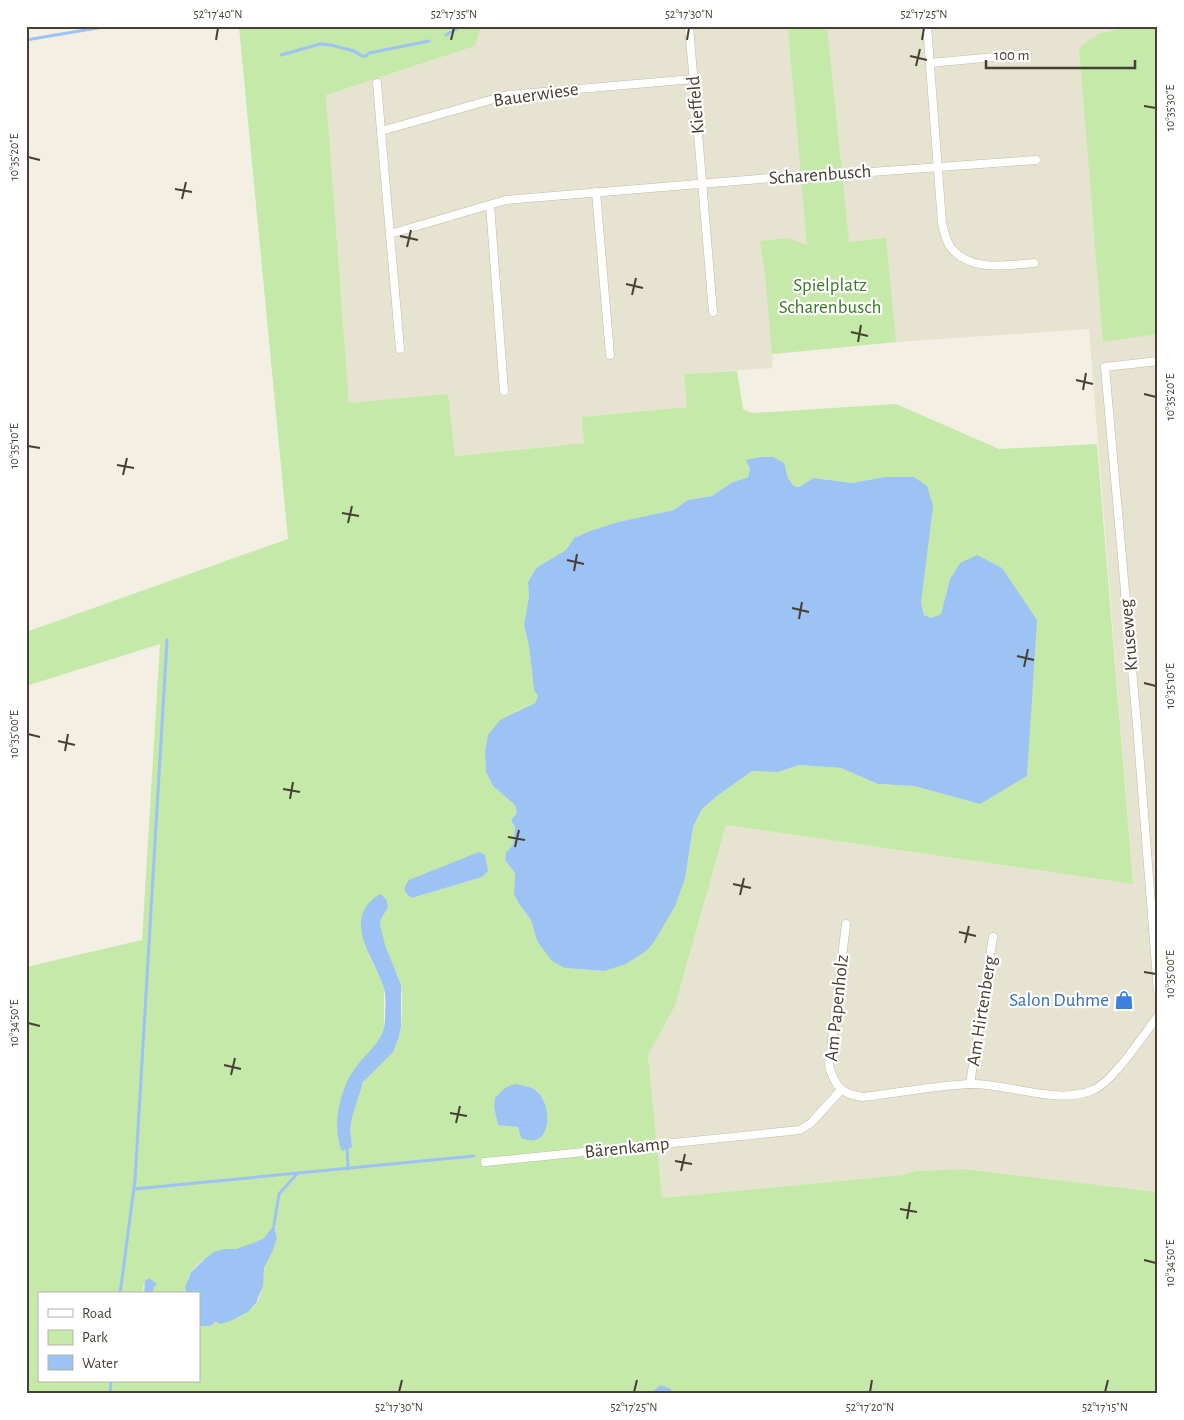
<svg xmlns="http://www.w3.org/2000/svg" width="1184" height="1420" viewBox="0 0 1184 1420" font-family="'Alegreya Sans',sans-serif">
<style>
.residential{fill:#e7e3d1}
.green{fill:#c4e9a9;fill-rule:evenodd}
.water{fill:#9cc3f3}
.lines{fill:none;stroke-linecap:round;stroke-linejoin:round}
.stream{stroke:#9cc3f3;stroke-width:3}
.street-casing{stroke:#c1bca8;stroke-width:9}
.street{stroke:#fff;stroke-width:8}
.ticks{fill:none;stroke:#454033;stroke-width:2}
.labels{text-anchor:middle;dominant-baseline:central;stroke-width:4.5;stroke-linejoin:round;paint-order:stroke}
.street-label{font-size:19px;fill:#454033;stroke:#fff}
.park-label{font-size:19px;fill:#397824;stroke:#fff}
.shop-label{font-size:19px;fill:#366cbe;stroke:#fff;text-anchor:end}
.neatline{fill:none;stroke:#454033;stroke-width:2}
.ticks-label{font-size:12px;text-anchor:middle;fill:#454033}
</style>
<rect width="100%" height="100%" fill="#f3f0e3"/>
<path class="residential" d="M481,26h677v1166l-194,-23 -48,2 -14,4 -240,23 -14,-143 27,-49 51,-181 407,59 -44,-555 -193,13 -123,12 -1,14 -88,6 3,33 -105,10 2,26 -130,13 -6,-61 -99,8 -23,-308 149,-49z"/>
<g class="green">
<path d="M245,26h236l-6,20 -149,49 23,308 99,-9 7,62 129,-13 -2,-26 105,-10 -3,-33 53,-3 6,38 9,4 144,-9 103,45 98,-5 36,440 -407,-59 -51,181 -27,49 14,143 240,-23 14,-4 48,-2 194,23v202h-486l-1,-5 -18,2 -1,3h-626v-427l116,-27 18,-296 -134,42v-54l262,-93 -49,-512zM783,463l5,15 6,8 5,1 15,-9 38,5 32,-6 40,138 7,3 10,-4 9,-35 10,-16 20,241 -66,-18 -36,-2 -37,-16 -42,-3 -21,7 -26,-1 -35,25 -15,13 -9,18 -8,52 -10,26 -21,37 -50,29 -39,-3 -28,-27 -6,-21 -12,-16 -5,-10 1,-21 -10,-13 1,-8 7,-7 2,-18 -4,-7 6,-7 -2,-8 -22,-19 -7,-14 -1,-21 3,-16 29,-24 18,-8 3,-7 -4,-7 -5,-43 -5,-21 5,-29 -1,-14 8,-14 30,-18 8,-12 16,-7 28,-9 56,-12 14,-10 24,-4 19,-13 17,-6 2,-8zM482,877l-70,21 -3,-18zM384,914c-15,19 13,52 17,72 2,13 1,29 0,42 -3,26 -22,34 -36,52 -7,10 -14,36 -15,48 0,6 1,13 2,19l-15,-19 3,-21 4,-18 11,-21 21,-23 5,-8 3,-9v-42l-15,-30 -8,-31zM526,1086l10,4 7,9 -22,39 -3,-11 -20,-2 -4,-17zM276,1230c2,17 -6,21 -11,36 -3,8 -2,18 -4,27 -8,27 -38,28 -61,33l-1,-2v57h-160v-87h105l-1,-9 11,2 -2,7h35c0,-5 -1,-11 1,-16 3,-11 23,-26 35,-28 7,-2 15,0 23,-3 11,-4 20,-10 30,-17z"/>
<path d="M788,26h39l22,216 37,-4 10,104 -124,12 -7,-80 -5,-33 28,-3 19,7z"/>
<path d="M1132,26h26v308l-55,8 -24,-294 20,-14z"/>
</g>
<g class="water">
<path d="M761,457h12l11,6 4,15 6,8 5,1 15,-9 38,5 32,-6h30l13,9 6,20 -12,97 3,12 7,3 10,-4 9,-35 10,-16 17,-8 25,13 35,52 -10,156 -47,28 -66,-18 -36,-2 -37,-16 -42,-3 -21,7 -26,-1 -35,25 -15,13 -9,18 -8,52 -10,27 -21,36 -8,9 -20,13 -22,7 -39,-3 -13,-7 -15,-20 -6,-21 -12,-16 -5,-10 1,-21 -10,-13 1,-8 7,-7 2,-18 -4,-7 6,-7 -2,-8 -22,-19 -7,-14 -1,-21 3,-16 12,-15 35,-17 3,-7 -4,-6 -5,-44 -5,-21 5,-29 -1,-14 8,-14 30,-18 8,-12 16,-7 28,-9 56,-12 14,-10 24,-4 19,-13 17,-6 2,-8 -4,-9z"/>
<path d="M479,852l6,3 3,16 -6,6 -70,21c-9,-5 -9,-11 -3,-18z"/>
<path d="M380,894l6,5 2,8 -7,12 -1,6 5,20 16,40v42l-2,10 -6,15 -30,30 -11,35 -2,11 2,19 -10,4c-11,-23 -2,-64 14,-84 12,-16 28,-26 29,-47 0,-11 2,-25 -2,-35 -11,-30 -42,-67 -3,-91z"/>
<path d="M515,1084c7,1 12,2 19,5 20,13 19,63 -13,49l-3,-11 -20,-2 -4,-17 1,-10 10,-10z"/>
<path d="M274,1225l3,13 -4,12 -9,18 -1,18 -7,17 -8,9 -18,9 -9,3 -5,-2 -6,4h-10l-1,-2v-30h-12l-2,-7 6,-15 16,-15 7,-5 11,-3h11l20,-7 8,-4z"/>
<path d="M149,1278l8,6 -3,3 -2,7h-8l1,-13z"/>
<path d="M661,1385l10,4 1,5h-20l1,-3z"/>
</g>
<g class="lines">
<g class="stream">
<path d="M446,35l15,-9"/>
<path d="M26,40l83,-14"/>
<path d="M281,55l39,-11 11,1 23,6 8,5h4l3,-3 60,-12"/>
<path d="M347,1147l1,22"/>
<path d="M134,1189l340,-33"/>
<path d="M274,1225l5,-31 17,-19"/>
<path d="M120,1294l15,-114 32,-540"/>
<path d="M110,1394l1,-13"/>
</g>
<g class="street-casing">
<g id="street">
<path d="M689,26l24,286"/>
<path d="M927,26l15,197c2,9 4,19 10,26 20,23 55,16 82,14"/>
<path d="M930,63l97,-9"/>
<path d="M377,83l4,48"/>
<path d="M596,192l14,163"/>
<path d="M490,205l14,186"/>
<path d="M390,234l116,-34 314,-26 51,-2 165,-12"/>
<path d="M400,349l-19,-218 127,-36 186,-16"/>
<path d="M1158,361l-53,6 32,358 21,267"/>
<path d="M846,924l-17,142c6,20 12,28 33,31 35,-4 71,-11 106,-13 38,-2 90,22 125,6 20,-8 51,-56 65,-74"/>
<path d="M970,1084l23,-147"/>
<path d="M485,1162l315,-32 11,-7 30,-33"/>
</g>
</g>
<use href="#street" class="street"/>
</g>
<path class="ticks" d="M216,40l2,-12M451,40l3,-12M687,40l2,-12M922,40l2,-12M910,56l17,4M916,66l4,-17M1144,106l12,2M28,157l12,3M175,189l17,3M182,199l4,-17M400,236l18,4M407,247l4,-17M626,284l17,4M632,295l4,-17M851,332l17,4M858,342l3,-17M1076,380l17,4M1083,390l3,-17M1144,394l12,3M28,446l12,2M117,465l17,3M123,475l4,-17M342,513l17,3M348,523l4,-17M567,560l17,4M574,571l3,-17M792,608l17,4M799,619l3,-17M1017,656l17,4M1024,667l4,-18M1144,683l12,3M28,734l12,3M58,741l17,4M65,751l3,-17M283,789l17,3M290,799l3,-17M508,837l17,3M515,847l4,-17M733,884l18,4M740,895l4,-17M959,932l17,4M965,943l4,-17M1144,972l12,2M28,1023l12,3M224,1065l17,4M231,1075l4,-17M450,1113l17,3M456,1123l4,-17M675,1161l17,3M681,1171l4,-17M900,1209l17,3M907,1219l3,-17M1144,1260l12,3M399,1392l3,-12M634,1392l3,-12M870,1392l2,-12M1105,1392l3,-12"/>
<defs>
<g id="shop-bare" transform="scale(1.5)"><path d="M-5-2.5h2.3a2.7 3.5 0 0 1 5.4 0H5L5.5 6h-11ZM-1.5-2.5h3a1.5 2.3 0 0 0-3 0Z" fill="#3f7fe0" stroke="#fff" stroke-width="2.5" paint-order="stroke"/></g>
</defs>
<g fill-rule="evenodd">
<use href="#shop-bare" x="1124" y="1000"/>
</g>
<g class="labels">
<g class="street-label">
<text transform="translate(536 95) rotate(-8)">Bauerwiese</text>
<text transform="translate(696 105) rotate(-95)">Kieffeld</text>
<text transform="translate(820 175) rotate(-4)">Scharenbusch</text>
<text transform="translate(1129 635) rotate(-95)">Kruseweg</text>
<text transform="translate(837 1008) rotate(-84)">Am Papenholz</text>
<text transform="translate(982 1011) rotate(-81)">Am Hirtenberg</text>
<text transform="translate(627 1148) rotate(-6)">Bärenkamp</text>
</g>
<g class="park-label">
<text x="830" y="285">Spielplatz<tspan x="830" dy="22">Scharenbusch</tspan></text>
</g>
<g class="shop-label">
<text x="1109" y="1000">Salon Duhme</text>
</g>
</g>
<rect width="1184" height="1420" fill="none" stroke="#ffffff" stroke-width="55"/>
<rect x="38" y="1292" width="162" height="90" fill="#ffffff" stroke="#b5b3ad"/>
<rect x="48" y="1309" width="25" height="8" fill="#ffffff" stroke="#b5b3ad"/>
<text x="82" y="1318" font-size="15" fill="#454033">Road</text>
<rect x="48" y="1330" width="25" height="15" fill="#c4e9a9" stroke="#b5b3ad"/>
<text x="82" y="1342" font-size="15" fill="#454033">Park</text>
<rect x="48" y="1355" width="25" height="15" fill="#9cc3f3" stroke="#b5b3ad"/>
<text x="82" y="1368" font-size="15" fill="#454033">Water</text>
<path d="M986 60v8h149v-8" fill="none" stroke="#454033" stroke-width="2.5"/>
<text x="994" y="60" font-size="15" fill="#454033" stroke="#ffffff" stroke-width="4" paint-order="stroke">100 m</text>
<rect x="28" y="28" width="1128" height="1364" class="neatline"/>
<g class="ticks-label">
<text x="218" y="18">52°17'40"N</text>
<text x="454" y="18">52°17'35"N</text>
<text x="689" y="18">52°17'30"N</text>
<text x="924" y="18">52°17'25"N</text>
<text transform="translate(1170 108) rotate(-90)" y="4">10°35'30"E</text>
<text transform="translate(14 157) rotate(-90)" y="4">10°35'20"E</text>
<text transform="translate(1170 397) rotate(-90)" y="4">10°35'20"E</text>
<text transform="translate(14 446) rotate(-90)" y="4">10°35'10"E</text>
<text transform="translate(1170 686) rotate(-90)" y="4">10°35'10"E</text>
<text transform="translate(14 734) rotate(-90)" y="4">10°35'00"E</text>
<text transform="translate(1170 974) rotate(-90)" y="4">10°35'00"E</text>
<text transform="translate(14 1023) rotate(-90)" y="4">10°34'50"E</text>
<text transform="translate(1170 1263) rotate(-90)" y="4">10°34'50"E</text>
<text x="399" y="1411">52°17'30"N</text>
<text x="634" y="1411">52°17'25"N</text>
<text x="870" y="1411">52°17'20"N</text>
<text x="1105" y="1411">52°17'15"N</text>
</g>
</svg>
